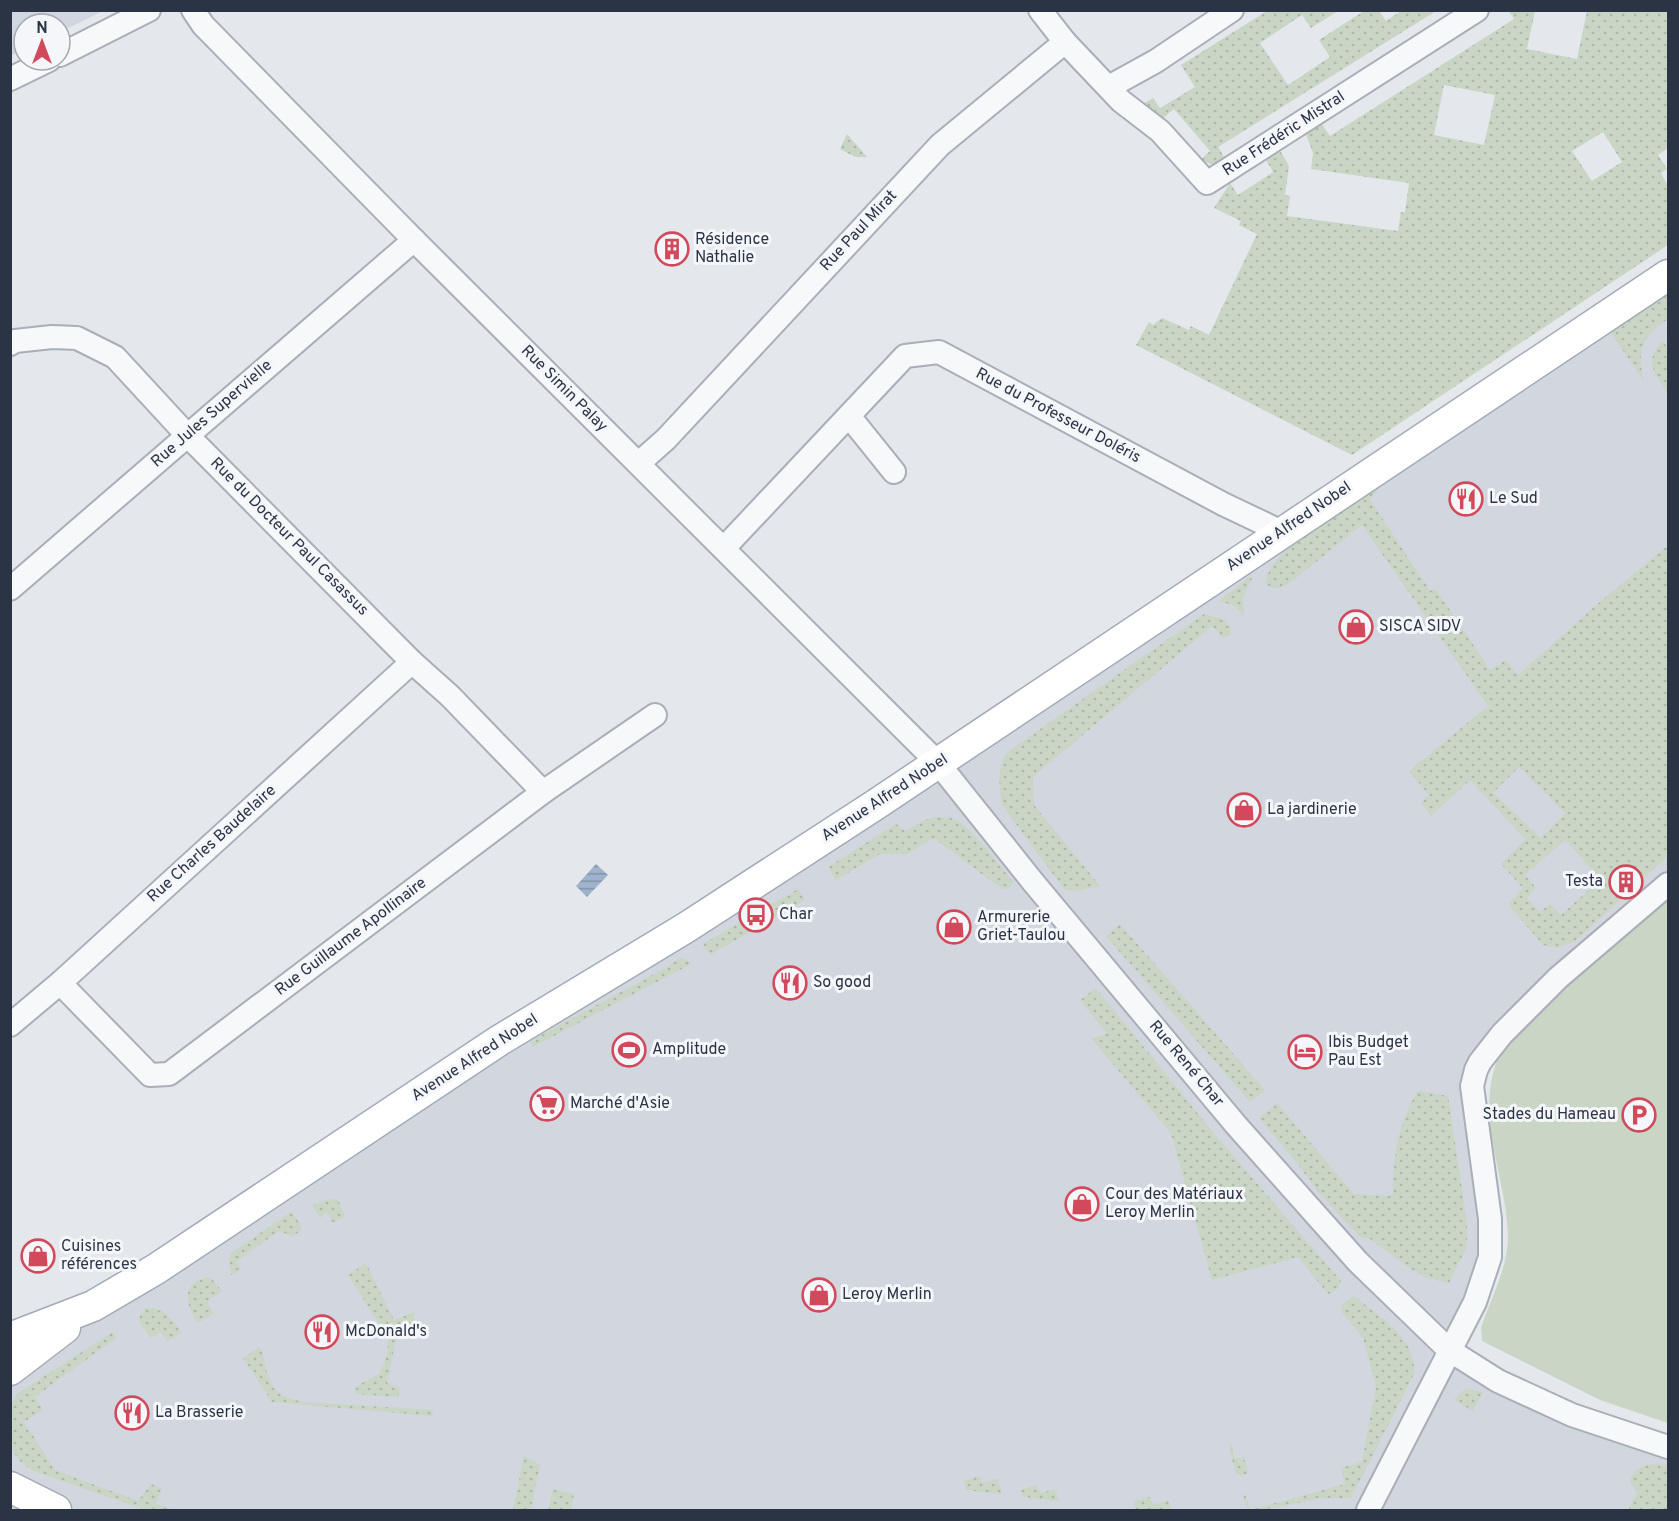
<svg xmlns="http://www.w3.org/2000/svg" width="1679" height="1521" viewBox="0 0 1679 1521" font-family="Overpass,sans-serif">
<style>
.built{fill:#d2d6de}
.grass{fill:url(#grass-dots);fill-rule:evenodd}
.pitch{fill:#c9d6c5}
.water{fill:url(#water-rules)}
.lines{fill:none;stroke-linecap:round;stroke-linejoin:round}
.minor-casing{stroke:#a9aeb7;stroke-width:26}
.major-casing{stroke:#a3abb8;stroke-width:33}
.minor{stroke:#f7f8fa;stroke-width:22}
.major{stroke:#fff;stroke-width:30}
.labels{text-anchor:middle;dominant-baseline:central;stroke-width:6;stroke-linejoin:round;paint-order:stroke}
.street-label{font-size:16px;fill:#2b3445;stroke:#f4f6f9}
.poi-label{font-size:16px;fill:#2b3445;stroke:#f4f6f9;text-anchor:start}
</style>
<defs>
<pattern id="grass-dots" width="8" height="8" patternUnits="userSpaceOnUse" patternTransform="scale(1.5)"><rect width="8" height="8" fill="#c9d6c5"/><path d="M2 2h.1M6 6h.1" fill="none" stroke="#adb8ab" stroke-width="1.8" stroke-linecap="round"/></pattern>
<pattern id="water-rules" width="6" height="5" patternUnits="userSpaceOnUse" patternTransform="scale(1.5)"><rect width="6" height="5" fill="#9fb4cc"/><path d="M0 2.5h6" fill="none" stroke="#8293a7"/></pattern>
</defs>
<rect width="100%" height="100%" fill="#e4e7ec"/>
<g class="built">
<path d="M11,10h92v1l-43,21v-8h-36v25l-13,7z"/>
<path d="M1668,275v609l-188,178 10,157 -41,131 219,97v63h-1657v-172l82,-32z"/>
</g>
<g class="grass">
<path d="M1267,11h71l-27,17 -9,-13 -42,28 28,42 42,-28 -11,-17 45,-29h15l7,10 15,-10h35l-218,136 8,13 -14,4 -13,-3 11,-10 -36,-42 -12,10 -19,-15 10,-6 7,10 35,-21 -14,-22z"/>
<path d="M1509,11h26l-8,38 50,10 10,-48h81v137l-10,7 9,14 -6,4 7,13v59l-316,210 -216,-110 13,-23 4,3 9,-7 27,12 2,-4 18,9 48,-101 -18,-9 2,-4 -27,-13 16,-25 8,12 35,-23 -7,-12 9,-7 6,-1 8,14 -4,29 5,1 -3,20 111,15 3,-19h4l4,-29 -98,-14 2,-16 -7,-19 16,-10 8,12 184,-117zM1444,85l51,10 -11,50 -50,-10zM1603,132l19,30 -30,19 -20,-30z"/>
<path d="M847,134l20,23h-12l-15,-8z"/>
<path d="M1668,290v29c-26,17 -32,30 -24,62l-35,-51z"/>
<path d="M1663,341l5,8v45c-12,-18 -26,-34 -5,-53z"/>
<path d="M1372,489l4,4 -7,5 61,93 6,-2 54,81 16,-10 12,15 76,-68 74,-62v311l-94,86 -18,6 -13,-3 -35,-41 15,-16 -22,-24 24,-25 -55,-59 -39,36 -10,-13 8,-8 -20,-24 79,-65 -126,-181 -75,60c-8,3 -15,6 -21,-2 -2,-27 75,-76 98,-93zM1519,767l46,46 -24,25 -48,-45zM1565,840l36,39 -40,36 -11,-11 -10,8 -13,-14 9,-10 -11,-13z"/>
<path d="M1249,577l3,2 -9,18 1,19 -11,-11 -14,-4z"/>
<path d="M1204,614l21,6 5,6 1,9 -8,3 -11,-12 -179,151 1,28 66,81 -22,5 -14,-2 -62,-84 -3,-26 4,-20 6,-8z"/>
<path d="M935,817c7,0 13,0 19,2 17,7 47,48 59,63l-3,6 -8,1 -67,-50 -5,1 -22,14h-28l-44,26 -8,-13 68,-43 9,7 17,-10z"/>
<path d="M798,889l7,11 -95,55 -7,-11z"/>
<path d="M1120,924l145,166 -15,12 -144,-166z"/>
<path d="M679,958h6l6,6 -158,83 -3,-6 139,-75z"/>
<path d="M1096,988l116,143 129,150c-3,8 -5,11 -13,13l-30,-37 -86,23 -41,-147 -80,-95 16,-4 -27,-34z"/>
<path d="M1418,1091l30,5 19,126v24l-18,37 -24,-6 -16,-9 -39,-29 -11,-3 -41,-44 -21,-29 -38,-45 18,-15 77,91 34,2 5,-2c0,-37 5,-72 25,-103z"/>
<path d="M329,1199l9,1 7,16 -12,7 -6,-12 -7,7 -8,-13z"/>
<path d="M293,1213l8,13v5l-9,5 -13,-5 -43,31 5,7 -10,6 -2,-17 2,-5 57,-39z"/>
<path d="M366,1263l28,57 20,-8v19l-16,-2 -11,54 13,5 -2,9 -42,-3 -1,-7 25,-14 7,-18 1,-17 -40,-63z"/>
<path d="M206,1277l5,1 11,13 -15,11 7,12 -16,9c-6,-10 -16,-26 -6,-38 3,-3 10,-6 14,-8z"/>
<path d="M1354,1296c25,21 63,41 60,78l-63,124h-30l-57,12h-15l-6,-12 2,-4 5,16 95,-26 -4,-16 21,-6 14,-76 -13,-48 -22,-27 2,-7z"/>
<path d="M145,1308c19,-1 26,10 37,25l-15,8 -6,-9 -10,6 -11,-14 -1,-6z"/>
<path d="M113,1332l3,6 -81,59 8,13 -19,12 31,48 83,31 13,-17 11,4 -6,16 17,6h-27l-113,-39 -13,-10 -9,-12v-46l7,-10z"/>
<path d="M259,1347c4,6 5,11 6,18 6,25 14,32 39,37l129,8 -1,6 -160,-14 -29,-44z"/>
<path d="M1468,1389l15,3 -10,19 -19,-11 8,-9z"/>
<path d="M1231,1444l4,15 9,-2 4,16 -8,3 -4,-3 -7,-25z"/>
<path d="M524,1456l16,9 -9,45h-18z"/>
<path d="M1657,1464l11,3v43h-40l9,-18 -7,-10c3,-14 13,-17 27,-18z"/>
<path d="M980,1476l2,7 16,-4 4,15 -36,-4 -2,-10z"/>
<path d="M1037,1485l3,8 15,-4 4,12 -36,-4 -2,-7z"/>
<path d="M553,1489l21,5 -3,16h-23z"/>
<path d="M1150,1497l3,8 15,-5 3,10h-35l-2,-9z"/>
</g>
<path class="pitch" d="M1668,892v531l-68,-23 -118,-59 -1,-13c9,-28 27,-60 27,-91 -1,-63 -38,-128 -5,-189 5,-7 12,-14 17,-21z"/>
<path class="water" d="M596,864l12,11 -21,22 -11,-11z"/>
<g class="lines">
<g class="minor-casing">
<g id="minor">
<path d="M193,10l10,15 211,215 524,523 95,119 203,243 122,137 91,88 49,31 74,34 96,32"/>
<path d="M1065,42l56,59 39,30 47,52 270,-173"/>
<path d="M60,55l89,-45"/>
<path d="M10,79l39,-19"/>
<path d="M1109,87l47,-26 76,-51"/>
<path d="M10,344l5,-3 37,-4 25,1 38,19 72,78 225,227 38,34 93,96"/>
<path d="M849,416l45,56"/>
<path d="M639,463l27,-24 274,-294 125,-103 -25,-32"/>
<path d="M724,548l181,-192 34,-4 284,152 59,28"/>
<path d="M10,589l404,-349"/>
<path d="M60,983l90,92 19,-1 374,-282 112,-77"/>
<path d="M10,1025l50,-42 352,-321"/>
<path d="M1368,1510l107,-208 15,-45v-38l-18,-133 4,-16 4,-8 22,-28 56,-56 110,-94"/>
</g>
</g>
<g class="major-casing">
<g id="major">
<path d="M10,1338l83,-32 63,-37 344,-229 187,-113 188,-122 793,-530"/>
<path d="M10,1370l55,-42"/>
<path d="M10,1487l46,23"/>
</g>
</g>
<use href="#minor" class="minor"/>
<use href="#major" class="major"/>
</g>
<defs>
<g id="building-ring" transform="scale(1.725)"><circle r="9.5" fill="#f4f6f9" stroke="#d1495b" stroke-width="1.5"/><path d="M-4-6H4V6H1V3H-1V6H-4ZM-2.5-4.3h1.7v1.8h-1.7ZM.8-4.3h1.7v1.8H.8ZM-2.5-1h1.7V.8h-1.7ZM.8-1h1.7V.8H.8Z" fill="#d1495b"/></g>
<g id="restaurant-ring" transform="scale(1.725)"><circle r="9.5" fill="#f4f6f9" stroke="#d1495b" stroke-width="1.5"/><path d="M-5-6h1v4h1v-4h1v4h1v-4h1v5L-1.5 .5V6h-2V.5L-5-1ZM5-6V6H3V1.5H1.5Q1.5-4 5-6Z" fill="#d1495b"/></g>
<g id="shop-ring" transform="scale(1.725)"><circle r="9.5" fill="#f4f6f9" stroke="#d1495b" stroke-width="1.5"/><path d="M-5-2.5h2.3a2.7 3.5 0 0 1 5.4 0H5L5.5 6h-11ZM-1.5-2.5h3a1.5 2.3 0 0 0-3 0Z" fill="#d1495b"/></g>
<g id="bus-ring" transform="scale(1.725)"><circle r="9.5" fill="#f4f6f9" stroke="#d1495b" stroke-width="1.5"/><path d="M-5-6H5V4H4V6H2V4H-2V6H-4V4H-5ZM-3.5-4V0h7V-4ZM-3.5 1.2v1.5H-2V1.2ZM2 1.2v1.5H3.5V1.2Z" fill="#d1495b"/></g>
<g id="stadium-ring" transform="scale(1.725)"><circle r="9.5" fill="#f4f6f9" stroke="#d1495b" stroke-width="1.5"/><path d="M0-5a6.5 5 0 1 0 0 10a6.5 5 0 1 0 0-10ZM-3.5-1.8h7v3.6h-7Z" fill="#d1495b"/></g>
<g id="hotel-ring" transform="scale(1.725)"><circle r="9.5" fill="#f4f6f9" stroke="#d1495b" stroke-width="1.5"/><path d="M-6-4.5h1.5V1H6V5H4.5V3h-9V5H-6ZM-4 0a1.8 1.8 0 1 1 3.6 0ZM.5 0V-2.5h3Q6-2.5 6 0Z" fill="#d1495b"/></g>
<g id="supermarket-ring" transform="scale(1.725)"><circle r="9.5" fill="#f4f6f9" stroke="#d1495b" stroke-width="1.5"/><path d="M-6-5.5h2.5l.6 2H6L4.5 2H-2.5L-4.4-4H-6ZM-1.5 3.2a1.3 1.3 0 1 0 .1 0ZM3 3.2a1.3 1.3 0 1 0 .1 0Z" fill="#d1495b"/></g>
<g id="parking-ring" transform="scale(1.725)"><circle r="9.5" fill="#f4f6f9" stroke="#d1495b" stroke-width="1.5"/><path d="M-3.5-5.5H1a3.5 3.5 0 0 1 0 7H-1V5.5H-3.5ZM-1-3.4V-.6H.8a1.4 1.4 0 0 0 0-2.8Z" fill="#d1495b"/></g>
</defs>
<g fill-rule="evenodd">
<use href="#building-ring" x="672" y="249"/>
<use href="#restaurant-ring" x="1466" y="499"/>
<use href="#shop-ring" x="1356" y="627"/>
<use href="#shop-ring" x="1244" y="810"/>
<use href="#building-ring" x="1626" y="882"/>
<use href="#bus-ring" x="756" y="915"/>
<use href="#shop-ring" x="954" y="927"/>
<use href="#restaurant-ring" x="790" y="983"/>
<use href="#stadium-ring" x="629" y="1050"/>
<use href="#hotel-ring" x="1305" y="1052"/>
<use href="#supermarket-ring" x="547" y="1104"/>
<use href="#parking-ring" x="1639" y="1115"/>
<use href="#shop-ring" x="1082" y="1204"/>
<use href="#shop-ring" x="38" y="1256"/>
<use href="#shop-ring" x="819" y="1295"/>
<use href="#restaurant-ring" x="322" y="1332"/>
<use href="#restaurant-ring" x="132" y="1413"/>
</g>
<g class="labels">
<g class="street-label">
<text transform="translate(1284 134) rotate(-33)">Rue Frédéric Mistral</text>
<text transform="translate(859 231) rotate(-47)">Rue Paul Mirat</text>
<text transform="translate(564 389) rotate(45)">Rue Simin Palay</text>
<text transform="translate(212 414) rotate(-41)">Rue Jules Supervielle</text>
<text transform="translate(1058 416) rotate(28)">Rue du Professeur Doléris</text>
<text transform="translate(1289 527) rotate(-34)">Avenue Alfred Nobel</text>
<text transform="translate(289 537) rotate(45)">Rue du Docteur Paul Casassus</text>
<text transform="translate(885 798) rotate(-33)">Avenue Alfred Nobel</text>
<text transform="translate(212 844) rotate(-42)">Rue Charles Baudelaire</text>
<text transform="translate(351 937) rotate(-37)">Rue Guillaume Apollinaire</text>
<text transform="translate(475 1058) rotate(-33)">Avenue Alfred Nobel</text>
<text transform="translate(1186 1064) rotate(50)">Rue René Char</text>
</g>
<g class="poi-label">
<text x="695" y="240">Résidence<tspan x="695" dy="18">Nathalie</tspan></text>
<text x="1489" y="499">Le Sud</text>
<text x="1379" y="627">SISCA SIDV</text>
<text x="1267" y="810">La jardinerie</text>
<text x="1603" y="882" text-anchor="end">Testa</text>
<text x="779" y="915">Char</text>
<text x="977" y="918">Armurerie<tspan x="977" dy="18">Griet-Taulou</tspan></text>
<text x="813" y="983">So good</text>
<text x="1328" y="1043">Ibis Budget<tspan x="1328" dy="18">Pau Est</tspan></text>
<text x="652" y="1050">Amplitude</text>
<text x="570" y="1104">Marché d'Asie</text>
<text x="1616" y="1115" text-anchor="end">Stades du Hameau</text>
<text x="1105" y="1195">Cour des Matériaux<tspan x="1105" dy="18">Leroy Merlin</tspan></text>
<text x="61" y="1247">Cuisines<tspan x="61" dy="18">références</tspan></text>
<text x="842" y="1295">Leroy Merlin</text>
<text x="345" y="1332">McDonald's</text>
<text x="155" y="1413">La Brasserie</text>
</g>
</g>
<rect width="1679" height="1521" fill="none" stroke="#2b3445" stroke-width="24"/>
<g transform="translate(42 42)"><circle r="28" fill="#f4f6f9" stroke="#a4a8b1" stroke-width="1.5"/>
<path d="M0-4.5L10 22L0 15L-10 22Z" fill="#d1495b"/>
<text y="-9" font-size="16" font-weight="bold" text-anchor="middle" fill="#2b3445">N</text>
</g>
</svg>
